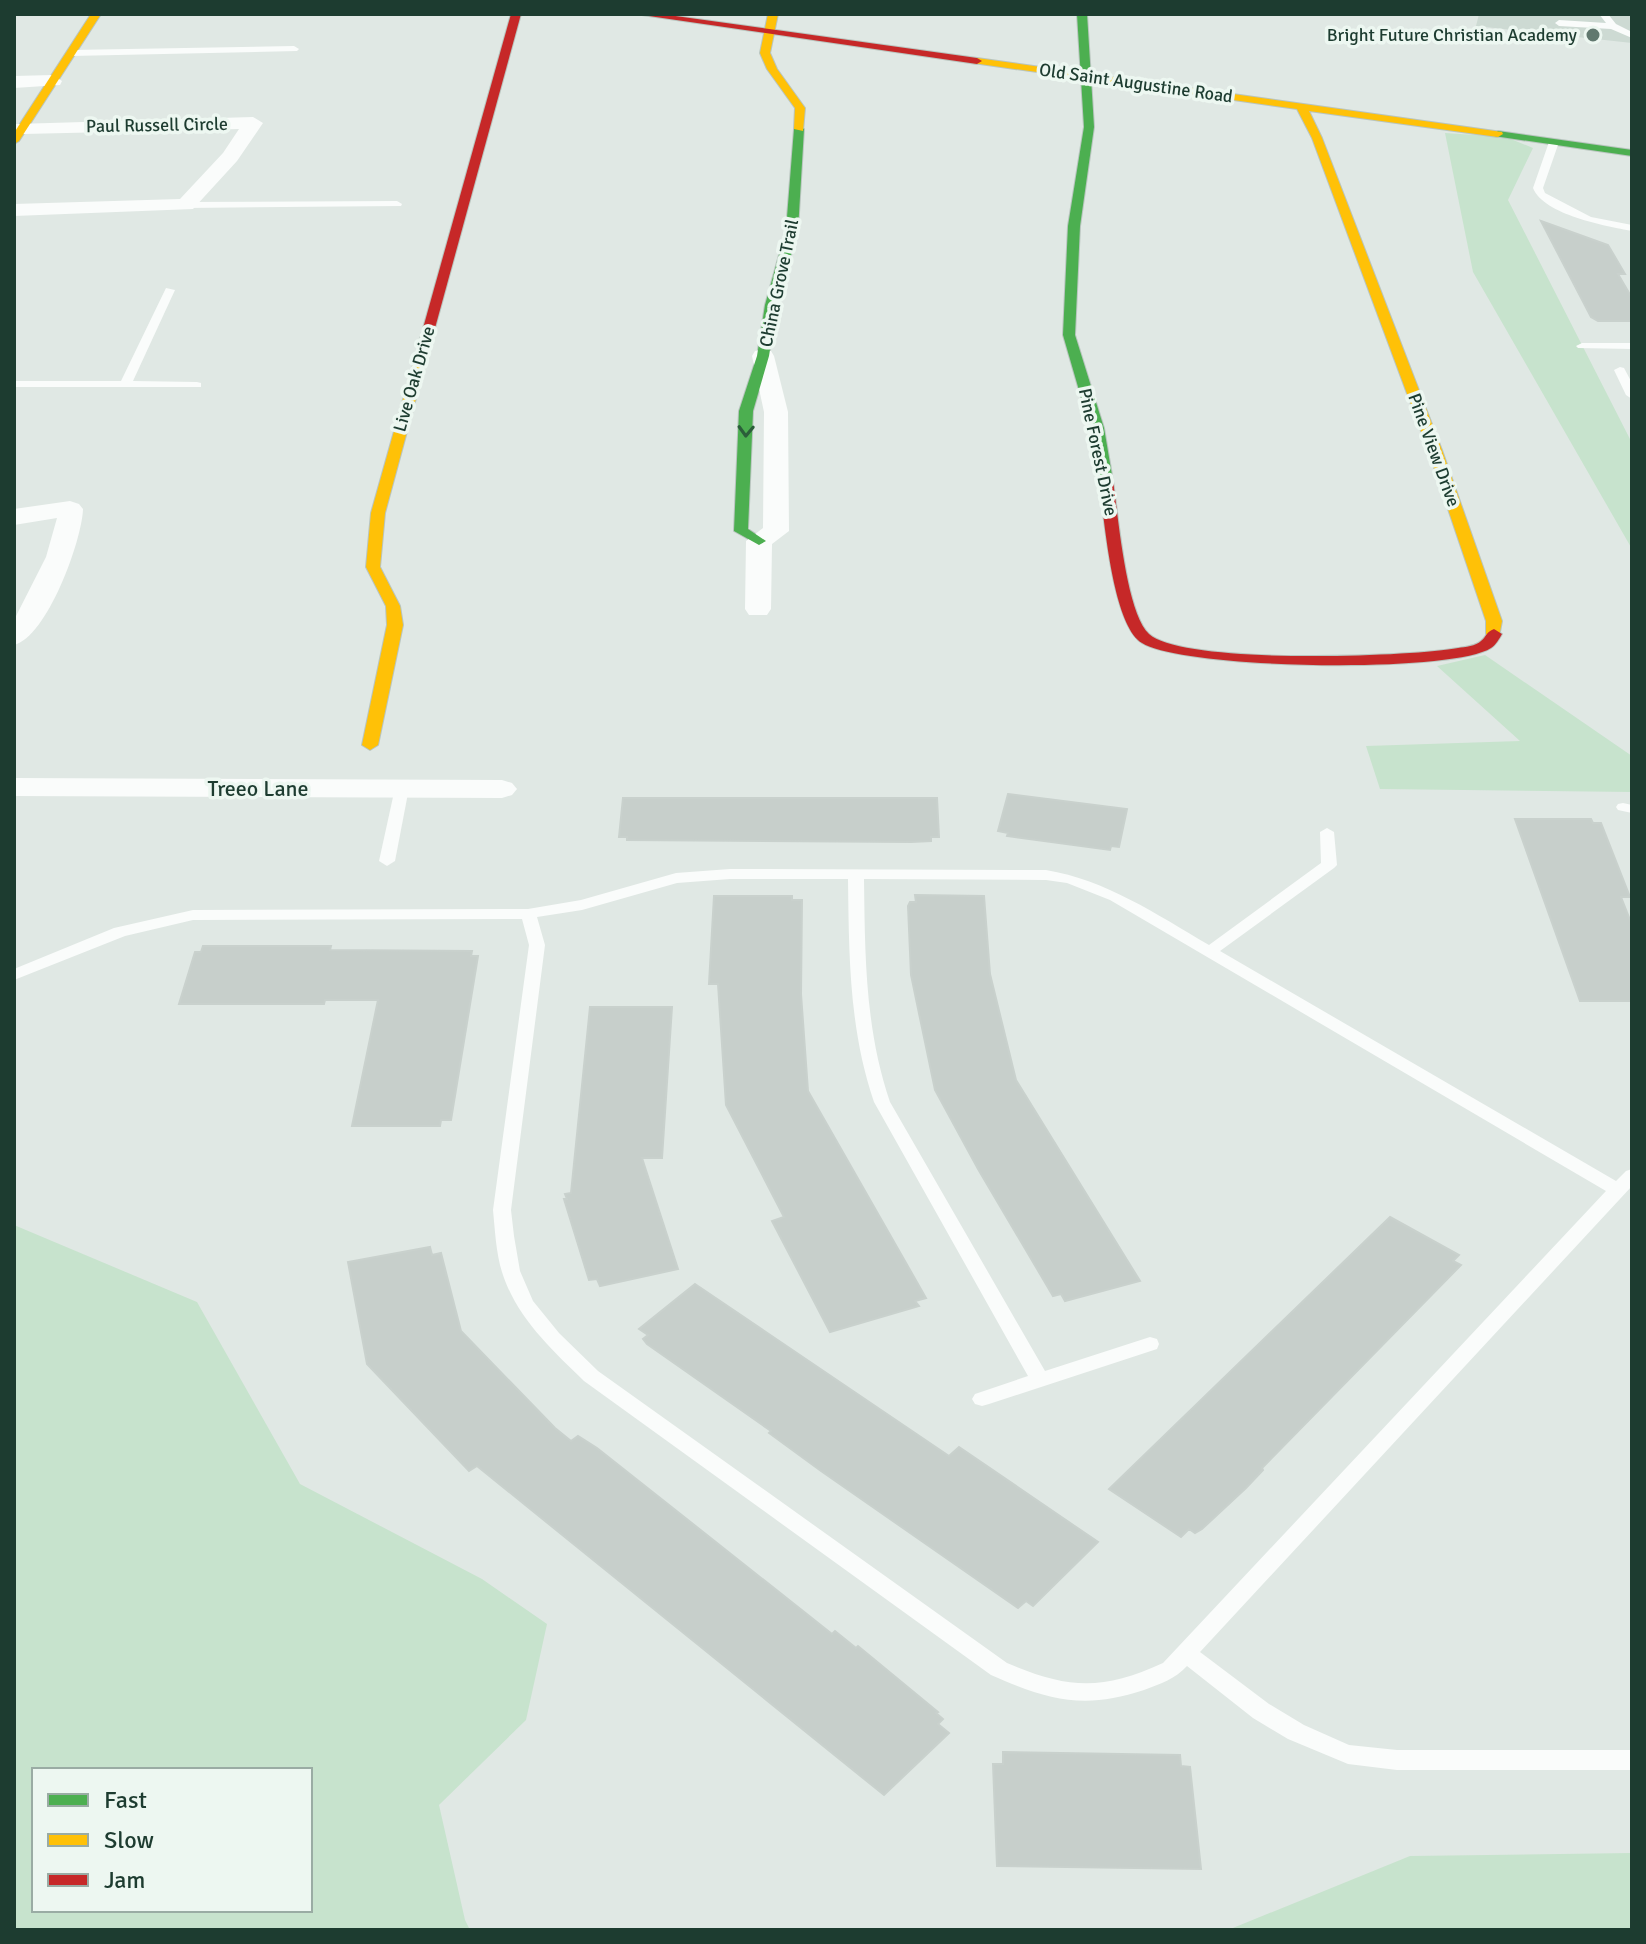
<svg xmlns="http://www.w3.org/2000/svg" width="1646" height="1944" viewBox="0 0 1646 1944" font-family="Signika,sans-serif">
<style>
.built{fill:#cddad3}
.green{fill:#c7e3cd;fill-rule:evenodd}
.building{fill:#c7cfcb;stroke:#c9d1cd;stroke-width:2}
.lines{fill:none;stroke-linecap:round;stroke-linejoin:round}
.fast-casing{stroke:#b9c5bf;stroke-width:2}
.slow-casing{stroke:#b9c5bf;stroke-width:2}
.jam-casing{stroke:#b9c5bf;stroke-width:2}
.lane{fill:#fafcfb;fill-rule:evenodd}
.street{fill:#fafcfb;fill-rule:evenodd}
.fast{fill:#4caf50;fill-rule:evenodd}
.slow{fill:#ffc107;fill-rule:evenodd}
.jam{fill:#c62828;fill-rule:evenodd}
.oneway{stroke:#2b5e3a}
.poi-dot{fill:#61786f;stroke:#edf7f1;stroke-width:3}
.labels{text-anchor:middle;dominant-baseline:central;stroke-width:7;stroke-linejoin:round;paint-order:stroke}
.far-poi-label{font-size:18px;fill:#1d3c30;stroke:#edf7f1;text-anchor:end}
.far-street-label{font-size:18px;fill:#1d3c30;stroke:#edf7f1}
.street-label{font-size:22px;fill:#1d3c30;stroke:#edf7f1}
</style>
<rect width="100%" height="100%" fill="#e0e8e4"/>
<path class="built" d="M1479,14h153v29l-156,-17z"/>
<g class="green">
<path d="M1445,133l61,4 27,11 -25,52 124,243v106l-159,-277z"/>
<path d="M1485,655l147,101v36l-252,-3 -14,-43 154,-5 -83,-75z"/>
<path d="M14,1225l183,77 103,182 182,95 65,45 -21,96 -87,85 26,115 5,10h-456zM34,1770h276v140h-276z"/>
<path d="M1632,1853v77h-404l182,-74z"/>
</g>
<g class="building">
<path d="M1541,221l67,24 17,29h-7l14,24v23h-34l-7,-4z"/>
<path d="M1008,794l119,15 -8,38 -8,-1 -1,4 -103,-14 1,-3 -10,-2z"/>
<path d="M623,798h314l2,39h-8v4l-20,1 -284,-2v-3h-8z"/>
<path d="M1515,819h76l2,4h8l29,74h-9l11,28v76h-52z"/>
<path d="M915,895l69,1 6,78 26,106 124,201 -75,20 -4,-7 -8,2 -75,-127 -43,-79 -24,-115 -3,-69 2,-4h6z"/>
<path d="M714,896h78v4h10l-1,94 7,97 118,207 -11,3 4,5 -89,26 -58,-111 12,-4 -58,-112 -8,-121h-9z"/>
<path d="M203,946h128l-1,4 142,1 -1,5h7l-27,164h-10l-1,6h-88l26,-126h-53l-1,4h-145l16,-52h6z"/>
<path d="M590,1007h82l-10,151h-20l36,111 -78,17 -3,-7 -8,1 -25,-81h3l-2,-5 6,-1z"/>
<path d="M1390,1217l69,38 -6,6 8,4 -199,203 1,2 -17,18 -44,41 -7,4 -6,-4 -8,8 -72,-48z"/>
<path d="M430,1247l2,8 9,-2 20,78 94,97 16,13 7,-5 19,12 235,186 3,-3 21,17 2,-2 80,66 -2,1 7,6 -5,5 11,9 -65,62 -407,-329 -8,5 -102,-107 -19,-102z"/>
<path d="M695,1284l254,172 10,-9 139,95 -65,64 -7,-5 -8,7 -197,-137 -52,-38 2,-2 -124,-87 -4,-5 5,-4 -9,-6z"/>
<path d="M1003,1752l177,3 1,11 9,1 11,102 -204,-3 -4,-102h10z"/>
</g>
<g class="lines">
<g class="fast-casing">
<g id="fast">
<path d="M1077,14h10l7,113 -14,99 -5,109 29,93 9,53 -7,4 -7,-4 -9,-53 -27,-93 5,-109 16,-99z"/>
<path d="M799,126l5,3 -6,101 -21,75 -8,51 -16,55 -5,118 18,12 -7,4 -25,-14 5,-120 18,-55 8,-51 21,-75 8,-101z"/>
<path d="M1498,131l134,19v6l-138,-20 -1,-2z"/>
</g>
</g>
<g class="slow-casing">
<g id="slow">
<path d="M91,14h10l-82,127 -5,3v-11z"/>
<path d="M768,14h10l-8,39 7,16 28,39 -2,23 -9,-2 1,-21 -28,-39 -7,-16z"/>
<path d="M977,58l525,74 1,2 -5,3 -189,-26 13,27 120,312 60,171 -3,16 -5,2 -8,-5v-13l-58,-171 -116,-312 -15,-29 -324,-46 -1,-2z"/>
<path d="M426,335l6,4 -47,174 -5,54 20,39 3,19 -25,120 -8,5 -8,-5 25,-120 -1,-19 -20,-39 5,-54 49,-174z"/>
</g>
</g>
<g class="jam-casing">
<g id="jam">
<path d="M511,14h10l-89,325 -10,3 -2,-3z"/>
<path d="M635,14h26l316,44 5,3 -5,3z"/>
<path d="M1106,477l7,4c5,33 13,132 36,153 34,31 260,23 309,14 7,-1 18,-2 23,-7 6,-5 5,-9 13,-12l8,5c-3,5 -6,11 -11,14 -40,26 -308,21 -349,-5 -30,-18 -38,-128 -43,-162z"/>
</g>
</g>
<g class="lane">
<path d="M1599,14h9l8,10 16,8v6l-21,-9 -52,-3 -4,-3 4,-3 47,3z"/>
<path d="M294,46l5,3 -2,2 -226,5 -5,-3 5,-3z"/>
<path d="M1554,139l5,3 -16,46 2,5 46,24 41,8v6c-26,-5 -88,-16 -99,-43l16,-46z"/>
<path d="M397,201l5,3 -1,2 -215,2 -5,-3 5,-3z"/>
<path d="M166,288l9,2 -42,91 64,1 4,1v4h-187v-6h107z"/>
<path d="M1582,343h50v6l-54,-1 -2,-2z"/>
<path d="M1620,367l4,1 8,15v16l-6,-4 -12,-25z"/>
<path d="M402,784l7,4 -14,73 -8,5 -8,-5 16,-73z"/>
<path d="M1623,803l9,2v8l-14,-3 -2,-3 2,-3z"/>
<path d="M1327,828l7,4 3,33 -3,3 -114,83 396,230 10,-10 6,-2v17l-432,466 69,52 35,21 45,20 48,5h235v20h-235l-49,-6 -60,-25 -35,-21 -66,-52c-12,13 -27,18 -43,24 -60,20 -96,10 -153,-15l-407,-294c-33,-32 -68,-64 -82,-109 -6,-19 -7,-42 -9,-62l36,-265 -7,-26 -329,1 -68,16 -111,44v-11l100,-41 79,-18 335,-1 53,-9 95,-27 54,-4 316,1c60,10 110,44 163,75l112,-82 -1,-31zM730,879h118c1,76 1,150 26,223l154,274 -53,18 -3,5 3,5 7,2 7,-2 168,-55 2,-5 -2,-5 -7,-2 -105,34 -155,-269c-25,-73 -25,-147 -26,-223l182,1 21,3 43,17 496,291 -443,472c-61,28 -95,26 -156,0l-409,-292 -39,-38 -26,-32 -13,-30 -6,-35 -3,-26 34,-265 -8,-28 45,-7 95,-27z"/>
</g>
<g class="street">
<path d="M53,75l9,6 -2,4 -46,3v-12z"/>
<path d="M253,117l10,6 -26,38 -44,48 -179,7v-12l166,-5 43,-46 16,-24 -216,5 -9,-5 2,-5z"/>
<path d="M763,349l8,2 3,5 14,56 1,119 -17,13 -1,65 -4,6h-18l-4,-6 1,-68 17,-13 1,-116 -12,-56 3,-5z"/>
<path d="M70,501l9,3 4,5c-1,32 -36,128 -69,136v-25l32,-63 11,-39 -43,7v-16z"/>
<path d="M14,778l488,2 10,3 5,6 -5,6 -10,3 -488,-2z"/>
</g>
<use href="#fast" class="fast"/>
<use href="#slow" class="slow"/>
<use href="#jam" class="jam"/>
</g>
<defs><path id="oneway-chevron" d="M-2-3.5L2.5 0L-2 3.5" fill="none" stroke-width="1.6" stroke-linecap="round" stroke-linejoin="round" transform="scale(2)"/></defs>
<use class="oneway" href="#oneway-chevron" transform="translate(746 431) rotate(92)"/>
<circle class="poi-dot" cx="1593" cy="35" r="8"/>
<g class="labels">
<g class="far-poi-label">
<text x="1577" y="35">Bright Future Christian Academy</text>
</g>
<g class="far-street-label">
<text transform="translate(1136 83) rotate(8)">Old Saint Augustine Road</text>
<text transform="translate(157 125) rotate(-1)">Paul Russell Circle</text>
<text transform="translate(779 283) rotate(-78)">China Grove Trail</text>
<text transform="translate(414 379) rotate(-74)">Live Oak Drive</text>
<text transform="translate(1434 450) rotate(70)">Pine View Drive</text>
<text transform="translate(1098 452) rotate(78)">Pine Forest Drive</text>
</g>
<g class="street-label">
<text x="258" y="788">Treeo Lane</text>
</g>
</g>
<rect width="1646" height="1944" fill="none" stroke="#1d3c30" stroke-width="32"/>
<rect x="32" y="1768" width="280" height="144" fill="#edf7f1" stroke="#9aaca4" stroke-width="2"/>
<rect x="48" y="1794" width="40" height="12" fill="#4caf50" stroke="#9aaca4" stroke-width="2"/>
<text x="104" y="1808" font-size="24" fill="#1d3c30">Fast</text>
<rect x="48" y="1834" width="40" height="12" fill="#ffc107" stroke="#9aaca4" stroke-width="2"/>
<text x="104" y="1848" font-size="24" fill="#1d3c30">Slow</text>
<rect x="48" y="1874" width="40" height="12" fill="#c62828" stroke="#9aaca4" stroke-width="2"/>
<text x="104" y="1888" font-size="24" fill="#1d3c30">Jam</text>
</svg>
